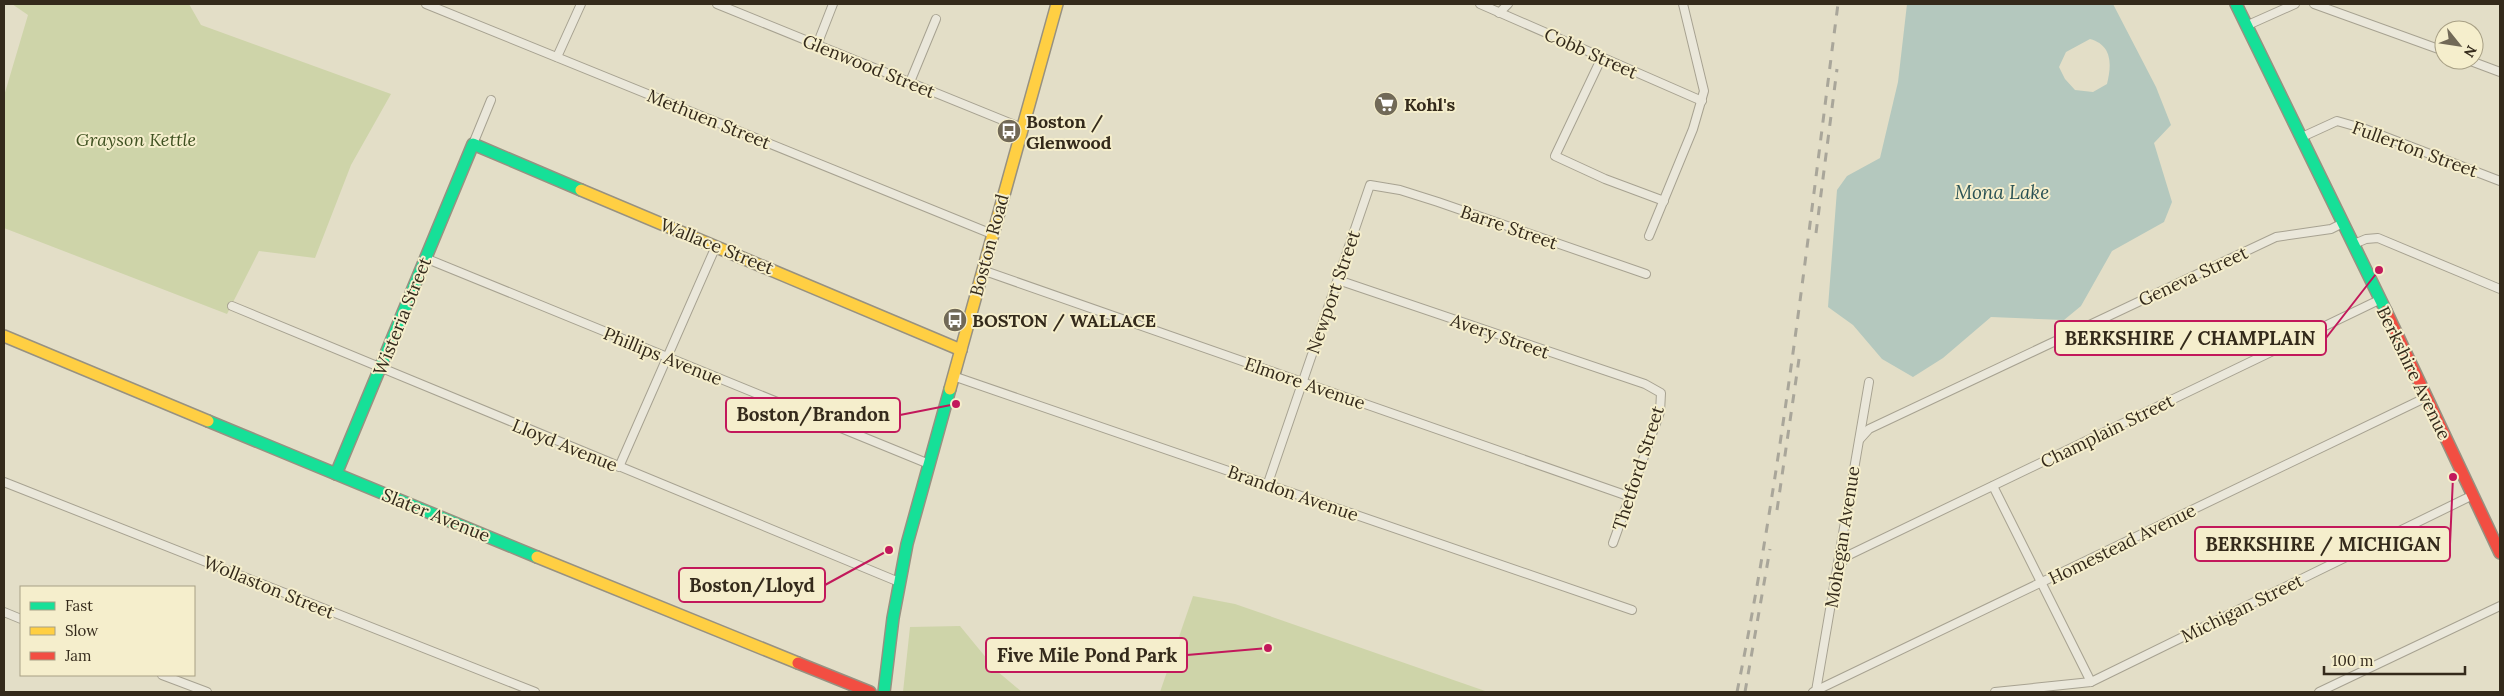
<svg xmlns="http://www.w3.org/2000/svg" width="2504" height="696" viewBox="0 0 2504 696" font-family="Lora,serif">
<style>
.green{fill:#ced4a9}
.water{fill:#b4c8be;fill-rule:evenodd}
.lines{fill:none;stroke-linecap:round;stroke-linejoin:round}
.street-casing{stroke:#a7a291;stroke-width:10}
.fast-casing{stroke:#979181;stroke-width:14}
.slow-casing{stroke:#979181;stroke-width:14}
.jam-casing{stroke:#979181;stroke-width:14}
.street{stroke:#eae7da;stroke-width:8}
.fast{stroke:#16e098;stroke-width:11}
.slow{stroke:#ffcf43;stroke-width:11}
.jam{stroke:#f24e42;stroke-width:11}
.rail{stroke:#a9a69a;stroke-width:3;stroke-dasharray:9 9;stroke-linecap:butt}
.labels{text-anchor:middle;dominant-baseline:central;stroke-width:4;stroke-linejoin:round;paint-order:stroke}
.street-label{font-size:18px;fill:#342a1b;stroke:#f5eecc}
.poi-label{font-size:18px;font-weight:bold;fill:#342a1b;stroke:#f5eecc;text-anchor:start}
.park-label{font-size:18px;font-style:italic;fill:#3f5121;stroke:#f5eecc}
.water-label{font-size:19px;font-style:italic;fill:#2a5255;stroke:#f5eecc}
.leader{fill:none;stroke:#c2185b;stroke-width:2}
.callout-dot{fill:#c2185b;stroke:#f5eecc;stroke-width:2}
.callout{fill:#f5eecc;stroke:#c2185b;stroke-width:2}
.callout-label{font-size:19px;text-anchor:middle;font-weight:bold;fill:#342a1b}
</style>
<rect width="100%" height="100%" fill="#e3dec7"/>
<g class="green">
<path d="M12,4h177l12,21 190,69 -40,71 -36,93 -56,-7 -32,63 -223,-86v-132l24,-81z"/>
<path d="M1193,596l42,8 253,88h-328z"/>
<path d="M960,626l37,45 25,21h-119l7,-65z"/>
</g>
<path class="water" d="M1907,4h206l43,83 15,38 -17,18 18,59 -8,20 -52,29 -31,55 -17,14 -73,-3 -48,41 -30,19 -31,-18 -29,-34 -25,-18 9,-117 10,-14 33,-18 18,-76zM2090,39c22,6 22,25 17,45l-14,8 -18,-2 -10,-11 -6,-12 7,-15z"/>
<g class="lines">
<g class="street-casing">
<g id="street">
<path d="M426,4l566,230"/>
<path d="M717,4l305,124"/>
<path d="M1480,4l222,97"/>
<path d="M2314,4l130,47"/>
<path d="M1499,13l9,-9"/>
<path d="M2248,25l47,-21"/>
<path d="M817,45l16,-41"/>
<path d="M557,57l24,-53"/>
<path d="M1602,57l-47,99 50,23 59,22"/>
<path d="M2468,60l32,12"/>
<path d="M910,82l26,-63"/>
<path d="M2302,137l35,-16 28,8 135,52"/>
<path d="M473,144l18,-44"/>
<path d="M1649,236l44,-107 11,-38 -21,-87"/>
<path d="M2354,244l12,-5 12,-1 122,51"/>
<path d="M425,258l504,206"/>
<path d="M982,270l646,226"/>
<path d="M1338,280l307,104 16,9 -1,19 -47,131"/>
<path d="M232,306l667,276"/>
<path d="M953,376l679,234"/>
<path d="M1860,439l9,-10 407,-192 55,-8 12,-6"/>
<path d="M619,467l97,-221"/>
<path d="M4,482l531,210"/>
<path d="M1268,483l102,-298 30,5 38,12 208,72"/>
<path d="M1993,486l98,196"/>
<path d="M1838,566l11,-11 530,-255"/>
<path d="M4,612l17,7"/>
<path d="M162,675l45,17"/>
<path d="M1813,692l614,-295"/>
<path d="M1818,692l-2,-1 53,-309"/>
<path d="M1995,692l96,-10 382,-187"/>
<path d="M2319,692l181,-86"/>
</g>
</g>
<g class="fast-casing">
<g id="fast">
<path d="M2236,4l150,307"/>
<path d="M208,421l329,136"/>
<path d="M336,474l137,-330 108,46"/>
<path d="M884,692l9,-74 14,-74 43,-155"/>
</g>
</g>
<g class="slow-casing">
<g id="slow">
<path d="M581,190l380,160"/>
<path d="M4,336l204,85"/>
<path d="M950,389l107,-385"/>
<path d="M537,557l261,106"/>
</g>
</g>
<g class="jam-casing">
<g id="jam">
<path d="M2386,311l114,242"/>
<path d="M798,663l72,29"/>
</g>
</g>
<use href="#street" class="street"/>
<use href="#fast" class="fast"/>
<use href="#slow" class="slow"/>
<use href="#jam" class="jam"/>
<g class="rail">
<path d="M1816,233l21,-164"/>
<path d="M1777,510l22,-151"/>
<path d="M1737,692c46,-227 71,-458 101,-688"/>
<path d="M1745,692l25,-143"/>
</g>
</g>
<defs>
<g id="supermarket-disc" transform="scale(1.25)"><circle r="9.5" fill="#716957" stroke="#f5eecc"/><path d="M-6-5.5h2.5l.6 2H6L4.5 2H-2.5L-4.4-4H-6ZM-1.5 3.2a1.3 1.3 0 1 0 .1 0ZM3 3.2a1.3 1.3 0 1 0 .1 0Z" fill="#fff"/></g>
<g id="bus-disc" transform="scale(1.25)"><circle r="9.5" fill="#716957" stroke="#f5eecc"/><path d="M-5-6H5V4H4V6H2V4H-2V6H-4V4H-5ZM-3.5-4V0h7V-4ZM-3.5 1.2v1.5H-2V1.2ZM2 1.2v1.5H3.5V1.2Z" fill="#fff"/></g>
</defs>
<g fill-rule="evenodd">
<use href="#supermarket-disc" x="1386" y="104"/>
<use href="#bus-disc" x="1009" y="131"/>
<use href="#bus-disc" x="955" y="320"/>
</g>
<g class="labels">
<g class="street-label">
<text transform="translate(1591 53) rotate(24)">Cobb Street</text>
<text transform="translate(869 66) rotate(22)">Glenwood Street</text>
<text transform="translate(709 119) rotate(22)">Methuen Street</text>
<text transform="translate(2415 149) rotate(20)">Fullerton Street</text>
<text transform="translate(1509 227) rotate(19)">Barre Street</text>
<text transform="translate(989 245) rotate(-75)">Boston Road</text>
<text transform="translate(717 246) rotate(22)">Wallace Street</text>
<text transform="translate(2193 276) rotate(-25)">Geneva Street</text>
<text transform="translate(1333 292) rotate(-71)">Newport Street</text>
<text transform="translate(402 316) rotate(-68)">Wisteria Street</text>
<text transform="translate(1500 336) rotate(19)">Avery Street</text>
<text transform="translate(663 356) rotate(22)">Phillips Avenue</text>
<text transform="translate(2414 373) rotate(64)">Berkshire Avenue</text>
<text transform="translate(1305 383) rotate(19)">Elmore Avenue</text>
<text transform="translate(2107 431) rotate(-26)">Champlain Street</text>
<text transform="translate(565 445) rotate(22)">Lloyd Avenue</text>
<text transform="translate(1638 468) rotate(-72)">Thetford Street</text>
<text transform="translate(1293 493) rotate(19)">Brandon Avenue</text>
<text transform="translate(436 515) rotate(22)">Slater Avenue</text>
<text transform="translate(1842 537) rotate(-81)">Mohegan Avenue</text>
<text transform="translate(2122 544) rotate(-26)">Homestead Avenue</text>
<text transform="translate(269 587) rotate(22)">Wollaston Street</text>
<text transform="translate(2242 608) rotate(-26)">Michigan Street</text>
</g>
<g class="poi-label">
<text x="1404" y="104">Kohl's</text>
<text x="1026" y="121">Boston /<tspan x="1026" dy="21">Glenwood</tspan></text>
<text x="972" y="320">BOSTON / WALLACE</text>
</g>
<g class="park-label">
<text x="136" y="139">Grayson Kettle</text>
</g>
<g class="water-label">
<text x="2002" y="192">Mona Lake</text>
</g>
</g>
<path class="leader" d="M2379 270L2326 338M956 404L900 415M2453 477L2450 544M889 550L825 585M1268 648L1187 655"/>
<g class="callout-dot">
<circle cx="2379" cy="270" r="5"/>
<circle cx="956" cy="404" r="5"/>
<circle cx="2453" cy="477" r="5"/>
<circle cx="889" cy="550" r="5"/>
<circle cx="1268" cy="648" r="5"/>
</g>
<g class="callout">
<rect x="2055" y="321" width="271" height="34" rx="5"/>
<rect x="726" y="398" width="174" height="34" rx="5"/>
<rect x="2195" y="527" width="255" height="34" rx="5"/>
<rect x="679" y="568" width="146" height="34" rx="5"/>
<rect x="986" y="638" width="201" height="34" rx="5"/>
</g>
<g class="callout-label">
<text x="2190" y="345">BERKSHIRE / CHAMPLAIN</text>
<text x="813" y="421">Boston/Brandon</text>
<text x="2323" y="551">BERKSHIRE / MICHIGAN</text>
<text x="752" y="592">Boston/Lloyd</text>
<text x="1087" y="662">Five Mile Pond Park</text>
</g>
<rect width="2504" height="696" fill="none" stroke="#342a1b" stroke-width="10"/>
<rect x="20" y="586" width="175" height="90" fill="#f5eecc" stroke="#a8a085"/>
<rect x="30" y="602" width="25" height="8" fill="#16e098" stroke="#a8a085"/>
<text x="65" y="611" font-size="15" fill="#342a1b">Fast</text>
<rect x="30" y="627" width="25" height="8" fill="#ffcf43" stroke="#a8a085"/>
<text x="65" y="636" font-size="15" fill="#342a1b">Slow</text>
<rect x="30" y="652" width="25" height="8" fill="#f24e42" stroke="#a8a085"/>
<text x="65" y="661" font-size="15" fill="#342a1b">Jam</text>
<g transform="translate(2459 45) rotate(120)"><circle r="24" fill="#f5eecc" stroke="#a8a085"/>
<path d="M0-4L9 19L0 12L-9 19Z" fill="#716957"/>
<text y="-8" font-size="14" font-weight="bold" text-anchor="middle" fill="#342a1b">N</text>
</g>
<path d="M2324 666v8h141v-8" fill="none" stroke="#342a1b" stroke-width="2.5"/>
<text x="2332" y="666" font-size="15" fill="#342a1b" stroke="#f5eecc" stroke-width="4" paint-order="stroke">100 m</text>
</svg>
